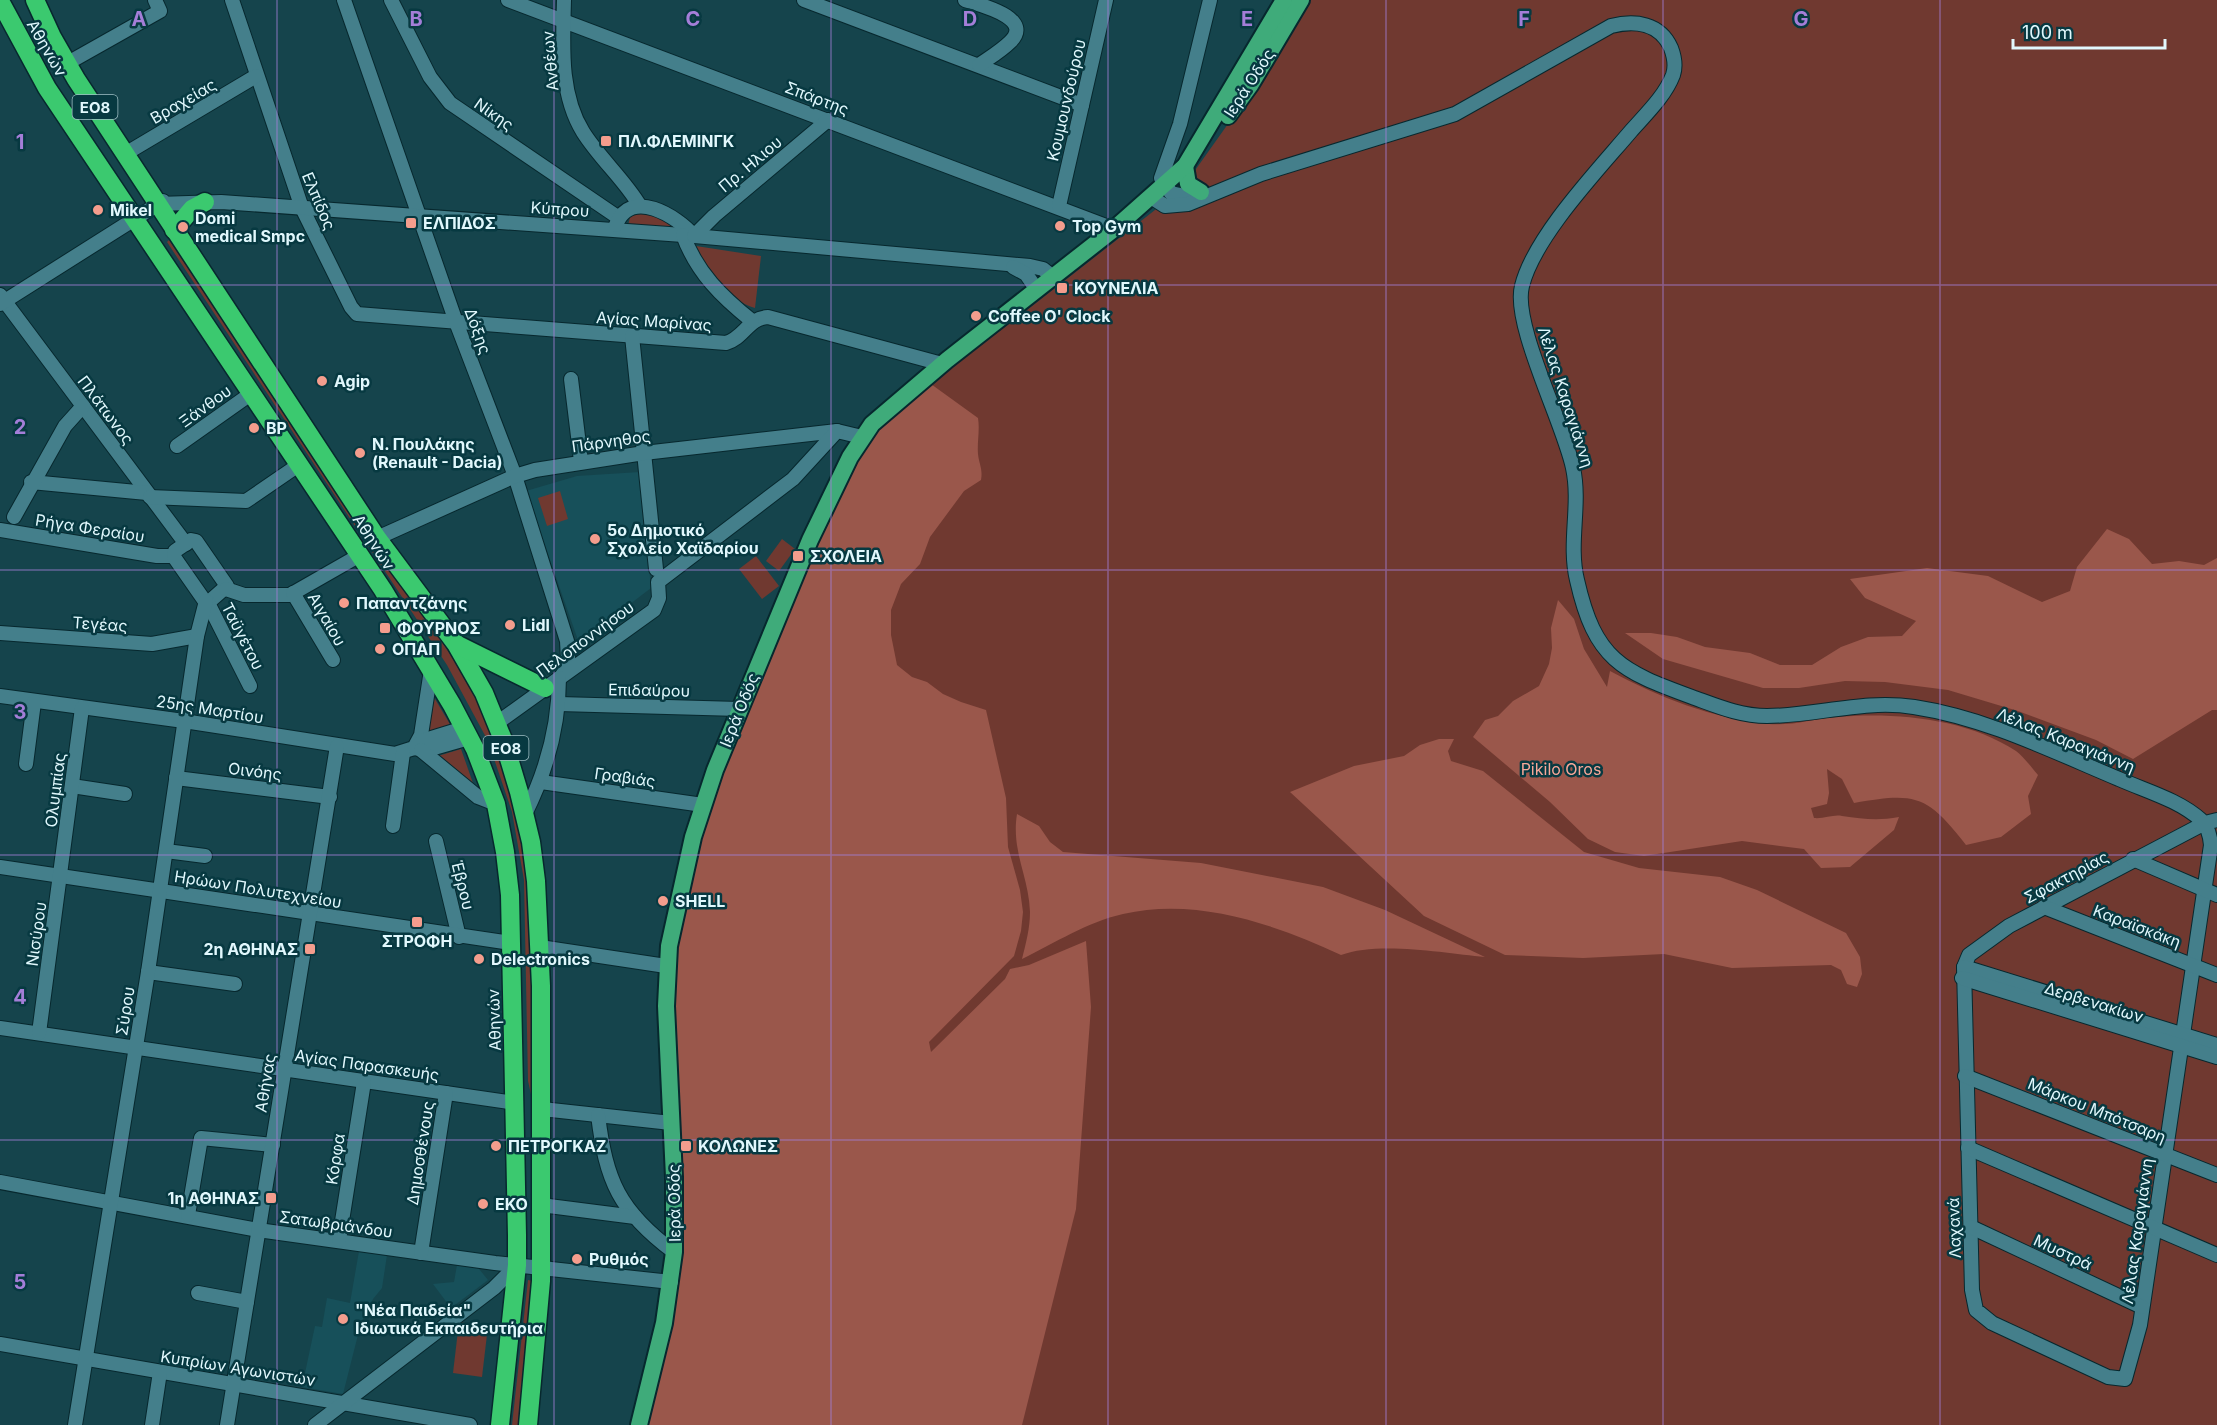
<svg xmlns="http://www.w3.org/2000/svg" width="2217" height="1425" viewBox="0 0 2217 1425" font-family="Inter,sans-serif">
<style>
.built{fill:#17505a}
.green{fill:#703930}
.forest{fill:#9a574b}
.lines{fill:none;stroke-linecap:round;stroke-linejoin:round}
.minor-casing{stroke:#07282e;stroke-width:16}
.major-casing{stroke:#07282e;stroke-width:20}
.highway-casing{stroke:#07282e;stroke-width:21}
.minor{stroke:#447f8b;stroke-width:14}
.major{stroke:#3fab7a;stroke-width:16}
.highway{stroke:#3bc96f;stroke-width:18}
.grid{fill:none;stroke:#a47ed8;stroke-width:1.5;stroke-opacity:0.55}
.poi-dot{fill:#f49d8d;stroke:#073941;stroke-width:2}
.labels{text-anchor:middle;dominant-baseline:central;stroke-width:5;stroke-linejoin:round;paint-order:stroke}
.shield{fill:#073941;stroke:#a0bfc5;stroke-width:1.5}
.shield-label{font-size:15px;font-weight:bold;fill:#e1f8fd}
.street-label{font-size:16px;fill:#e1f8fd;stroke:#073941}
.poi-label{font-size:16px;font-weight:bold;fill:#e1f8fd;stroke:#073941;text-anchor:start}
.park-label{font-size:16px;fill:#f7a798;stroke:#073941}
.grid-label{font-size:20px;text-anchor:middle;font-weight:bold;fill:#a47ed8;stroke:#073941;stroke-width:5;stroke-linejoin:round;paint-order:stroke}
</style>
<rect width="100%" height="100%" fill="#15444c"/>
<g class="built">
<path d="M640,472l11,116 -72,55 -53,-152 51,-15z"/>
<path d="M359,1251l28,4 -5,33 -9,11 -12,24 -18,71 -41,-7 13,-61 7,1 5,-29 23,5z"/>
<path d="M475,1264l13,16 -37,28 -18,-24 21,-2 3,-17z"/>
</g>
<g class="green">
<path d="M1304,0h913v1425h-1571l24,-97 9,-202 253,-746 77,-56 146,-114 36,-34 49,-69z"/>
<path d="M635,213l32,4 11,9 -1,7 -50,-3 3,-13z"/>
<path d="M169,240l54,81 43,53 216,329 36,107 18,137 -2,161 -6,-27 -4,-201 -12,-68 -24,-71 -41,-76 -280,-423z"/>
<path d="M696,246l65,10 -6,52c-29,-8 -46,-36 -59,-62z"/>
<path d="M560,491l8,28 -21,7 -9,-28z"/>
<path d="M782,539l13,10 -16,22 -13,-10z"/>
<path d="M756,556l23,30 -17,13 -23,-30z"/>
<path d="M432,694l19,32 -24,6z"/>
<path d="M461,749l13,37 -36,-30z"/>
<path d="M528,1280l5,1 -15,144h-6z"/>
<path d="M459,1322l29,4 -6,51 -29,-4z"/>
</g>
<g class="forest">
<path d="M924,379l54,39c2,12 -1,25 0,36 1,10 5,15 3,26l-17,11 -34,46 -10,27 -19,20 -10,26v25l6,30 15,12 15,5 16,12 18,8 25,8 20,88 2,49 12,43 3,22 -2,19 -7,25 -85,86 2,10 74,-73 5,-10 19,-4 57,-24 5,66 -15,202 -54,216h-383l32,-143 -5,-276 27,-169 157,-380z"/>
<path d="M2107,529l22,10 23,25 27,-3 25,4 13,-7v152h-5l-79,49 -37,-19 -78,-29 -70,-21 -63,-8 -40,-1 -46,7h-36l-100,-29 -38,-26h26l26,4 28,10 45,6 30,12h32l29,-18 27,-10 34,-1 14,-15 -51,-23 -15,-19 77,-11 61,8 54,26 28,-11 7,-24z"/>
<path d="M1558,600l16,19 10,30 23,38 3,-16c48,26 104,48 159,53 23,2 44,-5 67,-7 58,-5 130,1 180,34 8,6 15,16 22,24l-10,21 3,18 -30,23 -35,8c-39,-50 -50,-53 -112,-42l-12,-24 -15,-10 2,24 -2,11 -16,4 3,10c10,1 20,-4 28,-2 21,3 36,5 57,1l-5,13 -44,37 -29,1 -17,-19 -62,-8 -98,15 -29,-4 -27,-13 -38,-37 -77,-65 12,-17 13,-4 15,-15 26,-15 10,-22 3,-16 -1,-20z"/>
<path d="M1439,739h15l-6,12 3,10 32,10 101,81 55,16 81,9 37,13 89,43 14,24 2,17 -5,13 -10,-3 -6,-14 -10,-5 -99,3 -68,-14 -81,4 -78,-3 -81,-39 -134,-124 64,-26 50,-10 16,-11z"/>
<path d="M1017,814l22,12 11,16 13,10 138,11 122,24 62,23 100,47c-40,-4 -107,-16 -144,-2 -67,-31 -144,-58 -218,-41 -36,8 -68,29 -101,45 4,-16 8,-31 8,-47 -1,-35 -19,-61 -13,-98z"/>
</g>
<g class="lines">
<g class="minor-casing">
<g id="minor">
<path d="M232,0l70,208 49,99 6,7 369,29c18,-5 22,-25 42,-26l174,47"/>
<path d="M344,0l112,322 59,154 52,165 1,18 -5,15"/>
<path d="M391,0l39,77 20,26 169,115"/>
<path d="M508,0l606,229"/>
<path d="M564,0c-1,44 -5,93 19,132 17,27 41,47 57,74"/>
<path d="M804,0l278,105"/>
<path d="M965,0c15,5 70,18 45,42 -9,9 -21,16 -31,23"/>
<path d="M66,64l94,-53 -5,-11"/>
<path d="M125,154l131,-78"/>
<path d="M1199,193l-14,3 -14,-3 -10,-15 19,-54 30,-124"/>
<path d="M1151,197l14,9 23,-2 73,-30 194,-60 156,-88c24,-6 49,-3 60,22 3,8 5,18 2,27 -8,21 -27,39 -42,56 -33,39 -97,106 -109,155 -10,38 42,138 51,182 8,37 -5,75 4,112 18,80 44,91 115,117 25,9 48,19 75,19 49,0 97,-17 147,-9 72,11 138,44 205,72 27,12 60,21 82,41 7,6 9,15 10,25l-71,480 -15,54 -17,-2 -116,-54 -16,-13 -4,-20 -8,-323 5,-12 40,-29 196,-103 12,-3"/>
<path d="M157,204l64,-2 462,33 347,31 13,3 10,8"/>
<path d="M1059,206l47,-206"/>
<path d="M616,225c14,-38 61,-9 78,11"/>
<path d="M683,235c14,38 39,62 69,86"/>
<path d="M694,236l20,-20 114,-96"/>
<path d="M1013,267l13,7 11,16"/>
<path d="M0,295l186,249"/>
<path d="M0,304l163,-103"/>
<path d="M632,336l24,233"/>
<path d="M571,379l10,82"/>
<path d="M177,446l75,-53"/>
<path d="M31,482l116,11"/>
<path d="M150,497l96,4 54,-37"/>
<path d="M14,517l51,-91 18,-20"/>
<path d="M0,530l157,26h17"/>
<path d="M377,538l138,-62 20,-6 109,-17 193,-22 25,6"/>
<path d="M191,540l5,1 31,45 -17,15 -6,-1 -30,-43 1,-6z"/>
<path d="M226,589l18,6h46l70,-40"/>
<path d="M293,593l40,67"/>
<path d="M207,601l43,85"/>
<path d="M0,633l152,11 45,-8"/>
<path d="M0,696l184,25 211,33 19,-6 7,-13 10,-65"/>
<path d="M559,704l180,5"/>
<path d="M497,723l157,-113 5,-12 -1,-16 135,-103 44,-48"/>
<path d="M464,728l-39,12 -11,8 13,2 42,-12"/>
<path d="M421,750l57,47 18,7"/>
<path d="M26,764l8,-62"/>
<path d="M176,778l154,19"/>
<path d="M541,782l162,23"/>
<path d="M72,786l53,8"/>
<path d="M525,814c21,-42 34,-89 34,-136"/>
<path d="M393,826l10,-73"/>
<path d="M436,841l23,96"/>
<path d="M166,851l39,5"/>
<path d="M2133,859l84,36"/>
<path d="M0,867l511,76"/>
<path d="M2044,907l173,68"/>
<path d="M540,947l126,19"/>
<path d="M1964,967l253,78"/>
<path d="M148,972l87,12"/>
<path d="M1962,978l255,79"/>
<path d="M0,1028l515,75"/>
<path d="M39,1033l43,-325"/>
<path d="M1965,1076l252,99"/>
<path d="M542,1109l129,14"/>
<path d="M598,1115c8,66 21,96 76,137"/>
<path d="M1968,1148l249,107"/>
<path d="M0,1182l258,48 237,33 176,19"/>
<path d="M541,1205l94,12"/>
<path d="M188,1215l13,-77 72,7"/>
<path d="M1971,1227l171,80"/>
<path d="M339,1240l25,-158"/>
<path d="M421,1253l25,-160"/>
<path d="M198,1293l49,9"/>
<path d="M0,1344l470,81"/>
<path d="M75,1425l73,-453 49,-336 9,-35"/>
<path d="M152,1425l8,-53"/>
<path d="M227,1425l110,-679"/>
<path d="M315,1425l179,-137 23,-23"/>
</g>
</g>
<g class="major-casing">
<g id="major">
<path d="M1228,116l23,-32 50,-84"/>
<path d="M1185,166l3,18 13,8"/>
<path d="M639,1425l25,-102 10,-71v-75l-8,-171 3,-60 24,-109 22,-67 95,-230 40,-83 22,-33 75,-64 167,-131 71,-63 99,-166"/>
</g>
</g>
<g class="highway-casing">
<g id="highway">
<path d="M35,0l17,37 24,42 301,459 79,106 28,49 20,49 15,50 12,50 5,39 5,105v295l-13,144"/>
<path d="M0,1l47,87 336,502 69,115 23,44 21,55 9,48 5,43 7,340v30l-17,160"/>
<path d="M174,230l18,-21 13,-7"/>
<path d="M458,645l87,43"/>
</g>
</g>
<use href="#minor" class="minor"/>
<use href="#major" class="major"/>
<use href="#highway" class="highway"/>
</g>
<path class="grid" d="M277,0v1425M554,0v1425M831,0v1425M1108,0v1425M1386,0v1425M1663,0v1425M1940,0v1425M0,285h2217M0,570h2217M0,855h2217M0,1140h2217"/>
<g class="poi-dot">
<rect x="600" y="135" width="12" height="12" rx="3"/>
<circle cx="98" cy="210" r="6"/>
<rect x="405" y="217" width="12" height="12" rx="3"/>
<circle cx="1060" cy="226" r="6"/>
<circle cx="183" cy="227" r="6"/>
<rect x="1056" y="282" width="12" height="12" rx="3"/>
<circle cx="976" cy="316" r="6"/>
<circle cx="322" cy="381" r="6"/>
<circle cx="254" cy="428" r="6"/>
<circle cx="360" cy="453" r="6"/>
<circle cx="595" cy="539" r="6"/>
<rect x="792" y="550" width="12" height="12" rx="3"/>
<circle cx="344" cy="603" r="6"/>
<circle cx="510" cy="625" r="6"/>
<rect x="379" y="622" width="12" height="12" rx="3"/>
<circle cx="380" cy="649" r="6"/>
<circle cx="663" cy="901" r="6"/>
<rect x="411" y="916" width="12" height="12" rx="3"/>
<rect x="304" y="943" width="12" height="12" rx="3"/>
<circle cx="479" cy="959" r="6"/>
<circle cx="496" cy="1146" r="6"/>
<rect x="680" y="1140" width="12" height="12" rx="3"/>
<rect x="265" y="1192" width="12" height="12" rx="3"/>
<circle cx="483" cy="1204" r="6"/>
<circle cx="577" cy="1259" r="6"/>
<circle cx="343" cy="1319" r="6"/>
</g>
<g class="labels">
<g class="shield">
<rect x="72.5" y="95" width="45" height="24" rx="4.5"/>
<rect x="483.5" y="736" width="45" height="24" rx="4.5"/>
</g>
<g class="shield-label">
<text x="95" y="107">ΕΟ8</text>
<text x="506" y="748">ΕΟ8</text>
</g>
<g class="street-label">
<text transform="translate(47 48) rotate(60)">Αθηνών</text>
<text transform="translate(550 61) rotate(-95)">Ανθέων</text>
<text transform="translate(1249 83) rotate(-57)">Ιερά Οδός</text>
<text transform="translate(817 98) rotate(21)">Σπάρτης</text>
<text transform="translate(1066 100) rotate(-77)">Κουμουνδούρου</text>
<text transform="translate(183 101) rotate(-30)">Βραχείας</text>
<text transform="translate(494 114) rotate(35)">Νίκης</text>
<text transform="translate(750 164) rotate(-40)">Πρ. Ηλιου</text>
<text transform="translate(319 201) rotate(67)">Ελπίδος</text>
<text transform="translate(560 209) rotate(4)">Κύπρου</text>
<text transform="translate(654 321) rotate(4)">Αγίας Μαρίνας</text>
<text transform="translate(478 331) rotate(70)">Δόξης</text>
<text transform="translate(1566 397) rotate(72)">Λέλας Καραγιάννη</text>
<text transform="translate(205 406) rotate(-36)">Ξάνθου</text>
<text transform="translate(106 410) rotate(53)">Πλάτωνος</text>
<text transform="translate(611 441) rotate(-8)">Πάρνηθος</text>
<text transform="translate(90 528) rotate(9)">Ρήγα Φεραίου</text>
<text transform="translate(374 542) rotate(57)">Αθηνών</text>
<text transform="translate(327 619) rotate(60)">Αιγαίου</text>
<text transform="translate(100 624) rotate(4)">Τεγέας</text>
<text transform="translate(243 636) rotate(63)">Ταϋγέτου</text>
<text transform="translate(585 639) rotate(-36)">Πελοποννήσου</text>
<text transform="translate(649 690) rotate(1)">Επιδαύρου</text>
<text transform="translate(210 709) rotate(9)">25ης Μαρτίου</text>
<text transform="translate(739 710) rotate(-68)">Ιερά Οδός</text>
<text transform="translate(2066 740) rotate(22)">Λέλας Καραγιάννη</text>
<text transform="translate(255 771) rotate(7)">Οινόης</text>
<text transform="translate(625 777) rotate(8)">Γραβιάς</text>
<text transform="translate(55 790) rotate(-83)">Ολυμπίας</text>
<text transform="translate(2066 877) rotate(-28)">Σφακτηρίας</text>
<text transform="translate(463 885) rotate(76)">Έβρου</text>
<text transform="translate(258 889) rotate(9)">Ηρώων Πολυτεχνείου</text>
<text transform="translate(2137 926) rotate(21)">Καραϊσκάκη</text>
<text transform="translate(36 934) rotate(-82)">Νισύρου</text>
<text transform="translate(2094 1002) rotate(17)">Δερβενακίων</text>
<text transform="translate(125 1011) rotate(-81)">Σύρου</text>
<text transform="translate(494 1020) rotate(-92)">Αθηνών</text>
<text transform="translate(367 1065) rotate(8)">Αγίας Παρασκευής</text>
<text transform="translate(265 1083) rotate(-81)">Αθήνας</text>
<text transform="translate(2097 1110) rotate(22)">Μάρκου Μπότσαρη</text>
<text transform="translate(420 1153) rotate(-81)">Δημοσθένους</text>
<text transform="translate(335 1159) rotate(-81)">Κόρφα</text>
<text transform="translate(674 1203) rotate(-91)">Ιερά Οδός</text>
<text transform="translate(336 1224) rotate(8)">Σατωβριάνδου</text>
<text transform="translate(1954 1228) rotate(-92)">Λαχανά</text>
<text transform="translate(2137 1231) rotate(-82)">Λέλας Καραγιάννη</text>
<text transform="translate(2063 1252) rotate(25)">Μυστρά</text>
<text transform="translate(238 1368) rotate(9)">Κυπρίων Αγωνιστών</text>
</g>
<g class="poi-label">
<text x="618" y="141">ΠΛ.ΦΛΕΜΙΝΓΚ</text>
<text x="110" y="210">Mikel</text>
<text x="195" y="218">Domi<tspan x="195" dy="18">medical Smpc</tspan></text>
<text x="423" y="223">ΕΛΠΙΔΟΣ</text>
<text x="1072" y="226">Top Gym</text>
<text x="1074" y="288">ΚΟΥΝΕΛΙΑ</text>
<text x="988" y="316">Coffee O' Clock</text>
<text x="334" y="381">Agip</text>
<text x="266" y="428">BP</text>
<text x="372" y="444">Ν. Πουλάκης<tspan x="372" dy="18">(Renault - Dacia)</tspan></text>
<text x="607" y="530">5ο Δημοτικό<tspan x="607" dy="18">Σχολείο Χαϊδαρίου</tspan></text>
<text x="810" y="556">ΣΧΟΛΕΙΑ</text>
<text x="356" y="603">Παπαντζάνης</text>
<text x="522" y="625">Lidl</text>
<text x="397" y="628">ΦΟΥΡΝΟΣ</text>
<text x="392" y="649">ΟΠΑΠ</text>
<text x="675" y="901">SHELL</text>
<text x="417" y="941" text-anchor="middle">ΣΤΡΟΦΗ</text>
<text x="298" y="949" text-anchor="end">2η ΑΘΗΝΑΣ</text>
<text x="491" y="959">Delectronics</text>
<text x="508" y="1146">ΠΕΤΡΟΓΚΑΖ</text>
<text x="698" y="1146">ΚΟΛΩΝΕΣ</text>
<text x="259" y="1198" text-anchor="end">1η ΑΘΗΝΑΣ</text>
<text x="495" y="1204">EKO</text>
<text x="589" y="1259">Ρυθμός</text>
<text x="355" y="1310">"Νέα Παιδεία"<tspan x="355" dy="18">Ιδιωτικά Εκπαιδευτήρια</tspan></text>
</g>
<g class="park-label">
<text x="1561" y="769">Pikilo Oros</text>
</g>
</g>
<g class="grid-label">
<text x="139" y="26">A</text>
<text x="416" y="26">B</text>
<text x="693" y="26">C</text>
<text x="970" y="26">D</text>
<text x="1247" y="26">E</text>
<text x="1524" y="26">F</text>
<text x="1801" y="26">G</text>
<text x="20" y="149">1</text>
<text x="20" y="434">2</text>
<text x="20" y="719">3</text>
<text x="20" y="1004">4</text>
<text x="20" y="1289">5</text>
</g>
<path d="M2013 39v9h152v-9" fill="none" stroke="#e1f8fd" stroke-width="3"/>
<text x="2022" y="39" font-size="18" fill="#e1f8fd" stroke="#073941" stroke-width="4.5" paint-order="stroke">100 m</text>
</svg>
